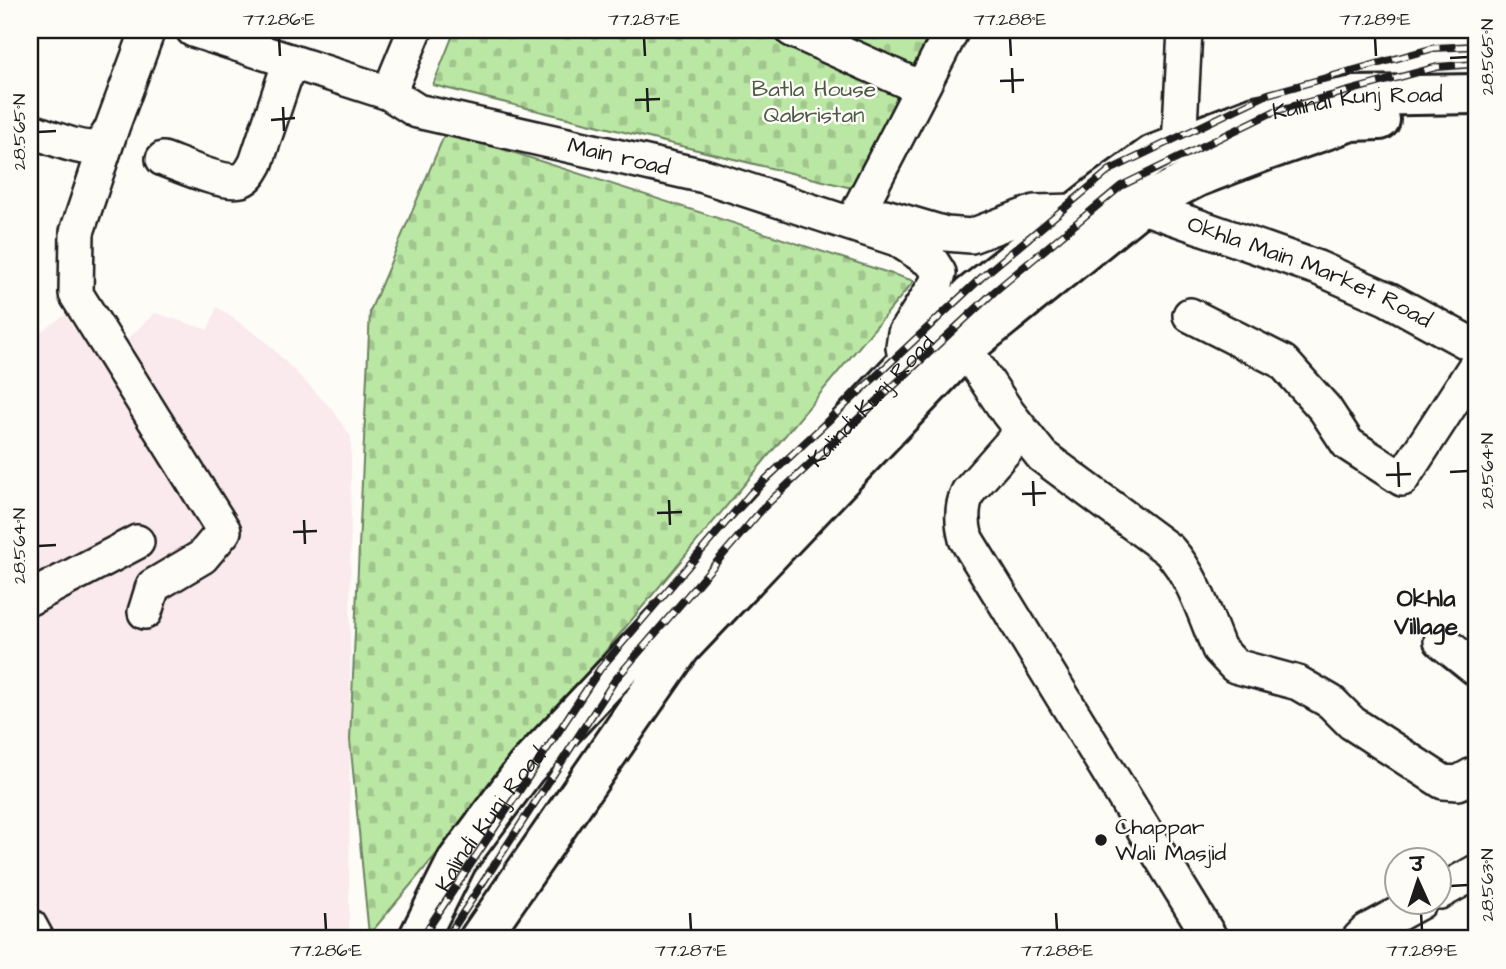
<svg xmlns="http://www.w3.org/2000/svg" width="1506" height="969" viewBox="0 0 1506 969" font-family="'Architects Daughter','Playpen Sans Deva',sans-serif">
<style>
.built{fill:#fae9ed}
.cemetery{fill:url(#cemetery-stones);stroke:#6c8260;stroke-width:2}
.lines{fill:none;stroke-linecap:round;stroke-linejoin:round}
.minor-casing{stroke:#1c1c1c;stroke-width:38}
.major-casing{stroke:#1c1c1c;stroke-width:44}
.minor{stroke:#fdfcf7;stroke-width:33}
.major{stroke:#fdfcf7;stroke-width:38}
.rail-casing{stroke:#1c1c1c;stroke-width:8}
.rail{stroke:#fdfcf7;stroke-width:5;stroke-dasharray:16;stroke-linecap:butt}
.ticks{fill:none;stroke:#1c1c1c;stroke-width:2.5}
.poi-dot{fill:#1c1c1c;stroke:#fdfcf7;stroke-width:2.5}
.labels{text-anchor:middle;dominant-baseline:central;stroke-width:5;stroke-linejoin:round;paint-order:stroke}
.park-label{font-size:23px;fill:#4c5945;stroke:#fdfcf7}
.street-label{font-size:23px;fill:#1c1c1c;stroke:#fdfcf7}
.poi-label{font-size:23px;fill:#1c1c1c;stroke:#fdfcf7;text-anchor:start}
.neighbourhood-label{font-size:24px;font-weight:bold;fill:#1c1c1c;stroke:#fdfcf7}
.neatline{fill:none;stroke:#1c1c1c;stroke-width:2.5}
.ticks-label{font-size:18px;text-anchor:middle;fill:#1c1c1c}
</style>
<defs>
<pattern id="cemetery-stones" width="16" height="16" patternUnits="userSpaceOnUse" patternTransform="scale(1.75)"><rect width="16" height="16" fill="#bbe7a4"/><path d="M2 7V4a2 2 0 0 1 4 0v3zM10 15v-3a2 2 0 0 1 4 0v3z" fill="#a0c68d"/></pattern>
</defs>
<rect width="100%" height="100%" fill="#fdfcf7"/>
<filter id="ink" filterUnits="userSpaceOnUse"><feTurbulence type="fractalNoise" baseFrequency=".0143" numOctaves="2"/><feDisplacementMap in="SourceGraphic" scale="14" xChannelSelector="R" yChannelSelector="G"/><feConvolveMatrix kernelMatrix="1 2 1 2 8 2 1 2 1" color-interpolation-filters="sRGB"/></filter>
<g filter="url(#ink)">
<path class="built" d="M217,307l47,33 69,70 18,27 -2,502h-319v-600l35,-24 35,50 55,-52 53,17z"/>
<g class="cemetery">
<path d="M455,30h477l-76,159 -423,-104z"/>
<path d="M446,131l468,150 -545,654 -19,-195 20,-429z"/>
</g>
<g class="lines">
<g class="minor-casing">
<g id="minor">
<path id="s1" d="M193,30l196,63 28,18 287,65 193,63 35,23 7,11 -3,11 -31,49 -2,14 3,17"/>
<path d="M792,30l129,58"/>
<path d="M389,93l26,-63"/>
<path d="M30,130c15,5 51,21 66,17 7,-3 11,-11 15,-17l37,-100"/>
<path d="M111,130l-34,102 -1,62 148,237 -22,26 -49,29 -8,26"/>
<path d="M1179,146l6,-116"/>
<path d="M163,159c17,6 61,26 78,21 8,-3 11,-10 15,-17l34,-102"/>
<path id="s2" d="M1140,206l178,62 70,31 88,48"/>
<path d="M860,208l92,-178"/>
<path d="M885,216l61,18 25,2 64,-24 42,-1"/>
<path d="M1190,315l93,47 42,47 23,35 54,35 74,-114"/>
<path d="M950,326l58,87 34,43 127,94c25,27 36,66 50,99l16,17 63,17 33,19 21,21 91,59 15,1 18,-10"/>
<path d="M1021,432l-53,60c-7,15 -6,32 -2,47l245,400"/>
<path d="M30,598l107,-56"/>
<path d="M1441,641l35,28"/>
<path d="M1440,892l36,-20"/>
<path d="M30,926l7,13"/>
<path d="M1359,939l8,-8 53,-29"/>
</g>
</g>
<g class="major-casing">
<g id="major">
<path id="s3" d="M418,939l39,-78 69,-93 444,-472 133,-105 50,-36 102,-39 100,-20 121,-2"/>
<path d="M479,939l202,-292 284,-299 175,-142 57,-29 68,-26 86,-30 29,-1"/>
</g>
</g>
<use href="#minor" class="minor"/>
<use href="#major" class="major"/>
<g class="rail-casing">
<g id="rail">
<path d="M421,939l179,-270 151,-176 231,-216 128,-107 158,-76 166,-46 42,-2"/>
<path d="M446,939l169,-259 150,-174 230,-215 126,-105 154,-75 162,-44 39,-3"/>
</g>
</g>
<use href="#rail" class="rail"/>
</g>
</g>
<path class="ticks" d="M279,38l1,18M644,38l1,18M1010,38l1,18M1375,38l1,18M1450,58l18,-1M1012,68l1,25M1000,81l24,-1M647,88l1,24M635,100l25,-1M283,107l1,24M271,120l24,-2M38,132l18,-1M1398,462l1,25M1450,472l18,-1M1386,475l25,-1M1033,481l1,25M1022,494l24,-1M669,500l1,25M657,513l25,-1M304,520l1,24M293,532l24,-1M38,546l18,-1M1450,886l18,-1M325,913l1,17M690,913l1,17M1056,913l1,17M1421,913l1,17"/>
<circle class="poi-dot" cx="1101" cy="840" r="7"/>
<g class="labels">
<g class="park-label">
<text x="814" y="89">Batla House<tspan x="814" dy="26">Qabristan</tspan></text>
</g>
<g class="street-label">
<text stroke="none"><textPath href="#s3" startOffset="1295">Kalindi Kunj Road</textPath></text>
<text stroke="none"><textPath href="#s1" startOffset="446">Main road</textPath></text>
<text stroke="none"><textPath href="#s2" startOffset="182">Okhla Main Market Road</textPath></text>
<text stroke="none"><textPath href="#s3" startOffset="707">Kalindi Kunj Road</textPath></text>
<text stroke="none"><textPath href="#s3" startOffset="140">Kalindi Kunj Road</textPath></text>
</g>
<g class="poi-label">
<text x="1115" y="827">Chappar<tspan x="1115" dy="26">Wali Masjid</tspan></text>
</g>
<g class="neighbourhood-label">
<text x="1426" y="599">Okhla<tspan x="1426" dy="28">Village</tspan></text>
</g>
</g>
<rect width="1506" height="969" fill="none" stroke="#fdfcf7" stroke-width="77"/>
<g transform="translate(1418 881) rotate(357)"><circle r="33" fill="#fdfcf7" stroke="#a3a29f" stroke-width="2"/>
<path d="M0-5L12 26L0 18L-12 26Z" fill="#1c1c1c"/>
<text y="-10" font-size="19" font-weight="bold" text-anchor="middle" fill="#1c1c1c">उ</text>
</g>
<rect x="38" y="38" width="1430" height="892" class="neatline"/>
<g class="ticks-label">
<text x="279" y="25">77.286°E</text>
<text x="644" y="25">77.287°E</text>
<text x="1010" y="25">77.288°E</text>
<text x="1375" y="25">77.289°E</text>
<text transform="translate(1487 57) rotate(-90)" y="6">28.565°N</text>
<text transform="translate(19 132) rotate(-90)" y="6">28.565°N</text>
<text transform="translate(1487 471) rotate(-90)" y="6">28.564°N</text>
<text transform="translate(19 546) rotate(-90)" y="6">28.564°N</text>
<text transform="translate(1487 885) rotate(-90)" y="6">28.563°N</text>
<text x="326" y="956">77.286°E</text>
<text x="691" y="956">77.287°E</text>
<text x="1057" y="956">77.288°E</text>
<text x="1422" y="956">77.289°E</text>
</g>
</svg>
